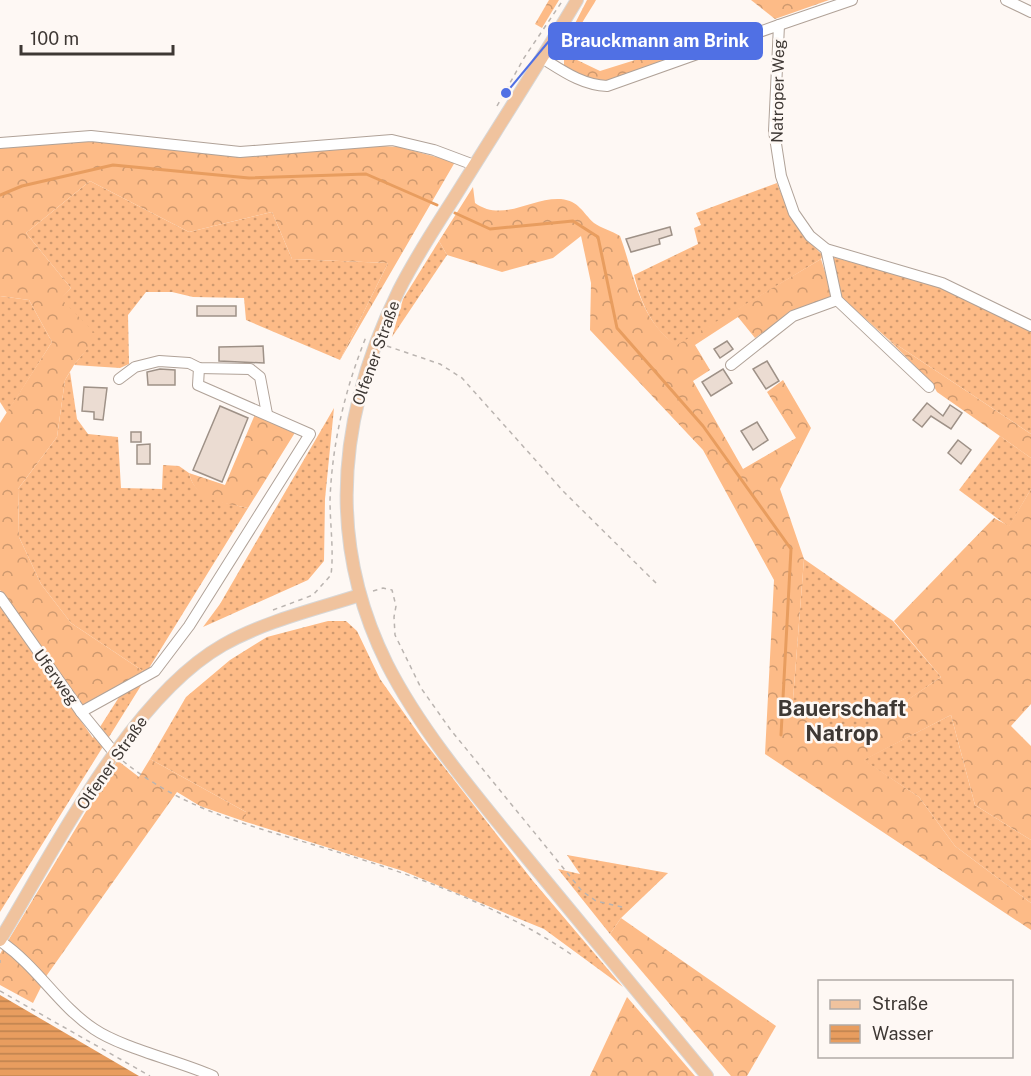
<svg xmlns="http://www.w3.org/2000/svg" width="1031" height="1076" viewBox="0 0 1031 1076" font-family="'Public Sans',sans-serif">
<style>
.grass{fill:url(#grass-dots)}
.forest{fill:url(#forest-crowns)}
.water{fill:url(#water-rules)}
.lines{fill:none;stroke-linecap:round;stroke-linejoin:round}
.stream{stroke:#e89d5f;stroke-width:3}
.building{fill:#ebdcd2;stroke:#9e9187;stroke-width:1.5}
.minor-casing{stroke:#b0a298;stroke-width:12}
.major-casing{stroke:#d8d7d6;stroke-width:14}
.path{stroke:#bab4b0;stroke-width:1.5;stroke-dasharray:4.5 4.5;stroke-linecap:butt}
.minor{stroke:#fff;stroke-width:10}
.major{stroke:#f0c39e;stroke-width:12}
.labels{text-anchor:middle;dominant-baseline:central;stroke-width:5;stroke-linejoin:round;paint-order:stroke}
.street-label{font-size:16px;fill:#3e3834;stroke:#fef8f4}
.district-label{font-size:22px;font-weight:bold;fill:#3e3834;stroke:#fef8f4}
.leader{fill:none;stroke:#5070e4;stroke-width:2}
.callout-dot{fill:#5070e4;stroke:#fef8f4;stroke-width:2}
.callout{fill:#5070e4;stroke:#5070e4;stroke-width:2}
.callout-label{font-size:18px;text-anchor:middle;font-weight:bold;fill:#fff}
</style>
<defs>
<pattern id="grass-dots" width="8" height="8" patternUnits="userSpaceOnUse" patternTransform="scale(1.5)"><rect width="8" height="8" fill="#fdbb87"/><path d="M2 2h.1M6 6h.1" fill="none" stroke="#ce996f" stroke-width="1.8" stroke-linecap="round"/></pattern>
<pattern id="forest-crowns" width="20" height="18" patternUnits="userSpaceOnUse" patternTransform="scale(1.5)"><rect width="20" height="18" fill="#fdbb87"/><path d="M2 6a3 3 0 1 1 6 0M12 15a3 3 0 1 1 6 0" fill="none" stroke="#ce996f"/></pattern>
<pattern id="water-rules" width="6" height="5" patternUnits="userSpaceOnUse" patternTransform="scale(1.5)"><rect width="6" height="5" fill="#e89d5f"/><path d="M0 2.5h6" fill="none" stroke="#bd814f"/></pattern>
</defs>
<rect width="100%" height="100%" fill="#fef8f4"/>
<g class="grass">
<path d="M90,181l99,51 83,-20 20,47 96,4 -48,97 -94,-40 -2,-22 -51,-1 -21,-5h-26l-18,23 1,49 -9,4 -46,-3 23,-29 -37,-37 11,-11 -45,-55z"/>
<path d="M777,183c11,29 23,52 46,72l-2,4 -144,87c-25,-17 -36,-43 -43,-71l64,-31 -4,-16 7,-3 -5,-12z"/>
<path d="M439,241l8,14 -55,82 11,-38z"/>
<path d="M833,257l108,30 90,45v102l-143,-95 -46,-41z"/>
<path d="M0,296l29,4 23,42 -45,71 -7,-11z"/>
<path d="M70,372l7,47 11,15 30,3 3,51 41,1 1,-24 16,1 10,7c6,27 35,29 59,35l-102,165 -75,-50 -30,-39 -22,-47 -1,-48 39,-52 8,-57z"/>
<path d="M334,408l-9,91 -1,62 -16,19 -105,47 17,-23z"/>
<path d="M1000,436l31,22v31l-22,38 -50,-37z"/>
<path d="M804,559l89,62 48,56 -91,63 -58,-28z"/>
<path d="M0,606l93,132 28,-44 21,-10 -142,228z"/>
<path d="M328,621h18l11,10 23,48 43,61 110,141 90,106 -79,-58 -141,-58 -157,-49v-10l-96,-53 36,-62 44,-37 37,-23z"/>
<path d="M951,715l24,90 56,35v63l-76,-57 -36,-49 -56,-37z"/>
<path d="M567,855l101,18 -47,45 -11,16 -52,-65 22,5z"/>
</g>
<g class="forest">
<path d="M549,0h10l-17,28 -7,-4z"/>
<path d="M587,0h9c-10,18 -27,37 -21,59l25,12 96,-30 6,8 -93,33 -25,-5 -20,-11v-21z"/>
<path d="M751,0h78l-54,19z"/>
<path d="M92,141l143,13 133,-9 31,2 56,15 -115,198 48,-97 -96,-4 -20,-47 -83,20 -99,-51 -64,52 45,55 -10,11 37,37 -24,29 -9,15 -8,57 -39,52 1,48 22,47 30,39 75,50 -64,34 -82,-117v-167l52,-81 -23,-42 -29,-4v-148z"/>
<path d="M473,187l2,16c28,20 56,-6 86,-4 18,2 21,13 33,24 7,5 18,8 26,13 14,38 20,86 57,109l144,-86 12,38 -43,17 -35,24 -17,-21 -43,28 15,25 -17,11 50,88 53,-31 -29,-46 16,-12 28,48 -31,61 24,70 -12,153 58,27 91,-62 -47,-56 100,-103 15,8 22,-37v215l-20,22 20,20v94l-56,-35 -24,-90 -87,45 55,37 36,49 76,57v27l-266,-176 9,-174 -71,-130 -113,-120 1,-47 -10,-47 -28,22 -51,14 -55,-17 -8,-14z"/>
<path d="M888,339l143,95v24l-94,-66 -5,-9z"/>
<path d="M256,412l40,19 -48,77c-25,-6 -52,-5 -59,-35l36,12z"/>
<path d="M150,759l96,53v10l-46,-16 -23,-14 -130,183 -14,28 -33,-18v-31l117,-194 22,17z"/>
<path d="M621,918l155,108 -29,50h-16l-121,-142z"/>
<path d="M627,997l68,79h-105z"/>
</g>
<path class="water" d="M0,995l139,81h-139z"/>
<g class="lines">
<g class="stream">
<path d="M0,195l22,-9 91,-21 136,13 117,-4 71,31"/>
<path d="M455,213l35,16 83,-8 25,16 19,91 86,98 88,123 -10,186"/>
</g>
</g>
<g class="building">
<path d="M670,227l2,8 -13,4 1,5 -29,8 -5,-13z"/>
<rect x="197" y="306" width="39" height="10"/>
<path d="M727,341l6,8 -13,9 -6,-9z"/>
<path d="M263,346l1,17 -45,-2v-14z"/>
<path d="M767,361l12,20 -13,8 -13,-20z"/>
<path d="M160,369l15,1v15h-27l-1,-13z"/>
<path d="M723,369l9,14 -21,13 -9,-14z"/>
<path d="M84,387l23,1 -4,32 -9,-1v-7l-12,-1z"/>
<path d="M927,403l16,13 7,-11 12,8 -11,16 -20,-13 -9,11 -9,-7z"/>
<path d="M220,406l28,12 -26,64 -29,-12z"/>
<path d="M757,422l11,18 -15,10 -12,-19z"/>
<rect x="131" y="432" width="10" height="10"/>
<path d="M958,440l13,10 -10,14 -13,-11z"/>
<path d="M150,444v20h-13v-19z"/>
</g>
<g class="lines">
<g class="minor-casing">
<g id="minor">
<path d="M1006,0l25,12"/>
<path d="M779,25l73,-25"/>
<path d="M542,58c21,13 40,27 65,28l172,-61 -5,106 7,45 13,37 16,23 16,13 116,34 89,43"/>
<path d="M0,143l91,-7 149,16 152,-12 42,10 40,15"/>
<path d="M826,249l11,51 92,87"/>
<path d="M731,365l62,-49 44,-16"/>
<path d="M119,379l16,-12 24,-6 30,2 10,5 51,1 10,8 7,37"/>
<path d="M0,597l81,115 35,43"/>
<path d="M81,712l74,-41 34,-45 121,-192 -112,-49 1,-17"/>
<path d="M0,941c38,26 58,64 94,88 28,19 85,32 119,47"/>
</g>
</g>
<g class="major-casing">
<g id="major">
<path d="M577,0c-40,67 -82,132 -123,198 -19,30 -39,60 -55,92 -60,122 -74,249 -12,374 35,69 92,135 140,194 60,72 120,145 180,218"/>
<path d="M0,940c55,-91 130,-242 223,-295 42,-24 91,-35 137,-50"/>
</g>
</g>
<g class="path">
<path d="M497,106l27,-48 39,-58"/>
<path d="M387,346l53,18 22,14 102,114 95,94"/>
<path d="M373,591l10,-3 9,2 4,16 -2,11 1,18 26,53 29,41 132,162 14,10 26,6"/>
<path d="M273,610l40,-15 18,-20c3,-25 -1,-50 -1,-75 2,-56 15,-111 36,-163"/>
<path d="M123,761c63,51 133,66 208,89 83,25 170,56 241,105"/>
<path d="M0,960v3"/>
<path d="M0,991l150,85"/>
</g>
<use href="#minor" class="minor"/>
<use href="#major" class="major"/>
</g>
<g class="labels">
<g class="street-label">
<text transform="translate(778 91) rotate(-89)">Natroper Weg</text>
<text transform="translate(376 353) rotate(-70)">Olfener Straße</text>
<text transform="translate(56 677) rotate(54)">Uferweg</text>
<text transform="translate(112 763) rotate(-55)">Olfener Straße</text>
</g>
<g class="district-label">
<text x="842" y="708">Bauerschaft<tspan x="842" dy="25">Natrop</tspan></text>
</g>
</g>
<path class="leader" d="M506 93L549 41"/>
<circle class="callout-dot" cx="506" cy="93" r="6"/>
<rect class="callout" x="549" y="23" width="213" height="36" rx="6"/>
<g class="callout-label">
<text x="655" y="47">Brauckmann am Brink</text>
</g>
<rect x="818" y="980" width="195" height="78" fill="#fef8f4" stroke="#b1aba7" stroke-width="1.5"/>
<rect x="830" y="1000" width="30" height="9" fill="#f0c39e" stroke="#b1aba7" stroke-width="1.5"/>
<text x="872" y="1010" font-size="18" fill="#3e3834">Straße</text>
<rect x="830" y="1025" width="30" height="18" fill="url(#water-rules)" stroke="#b1aba7" stroke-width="1.5"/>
<text x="872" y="1040" font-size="18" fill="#3e3834">Wasser</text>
<path d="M21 45v9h152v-9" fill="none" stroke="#3e3834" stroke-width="3"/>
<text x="30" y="45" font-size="18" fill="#3e3834" stroke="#fef8f4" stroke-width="4.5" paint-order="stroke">100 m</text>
</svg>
